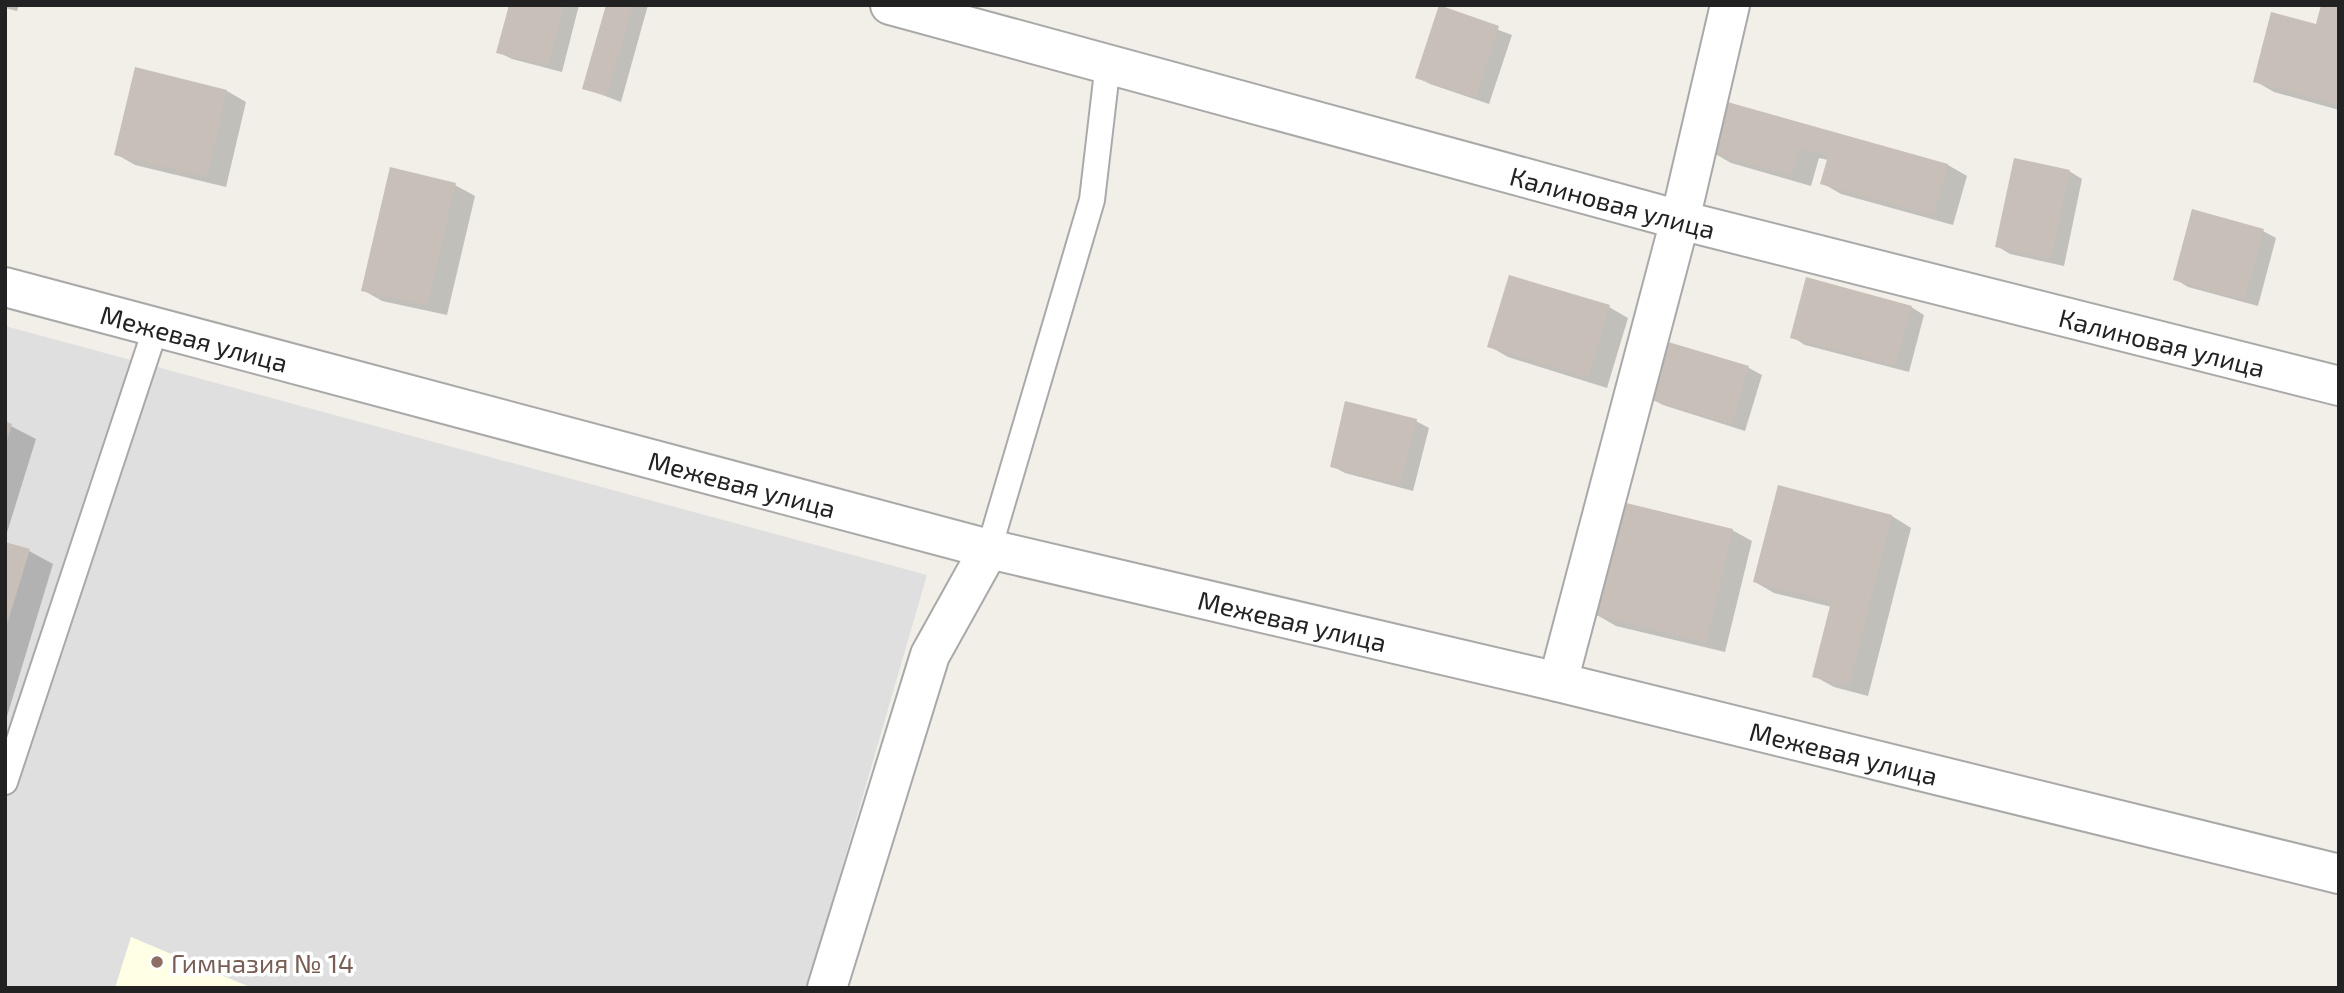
<svg xmlns="http://www.w3.org/2000/svg" width="2344" height="993" viewBox="0 0 2344 993" font-family="'Exo 2',sans-serif">
<style>
.residential{fill:#e0dfdf}
.education{fill:#ffffe5}
.shadow{fill:#0003}
.building{fill:#c7bfb8}
.lines{fill:none;stroke-linecap:round;stroke-linejoin:round}
.service-casing{stroke:#a9a9a9;stroke-width:28}
.minor-casing{stroke:#a9a9a9;stroke-width:42}
.service{stroke:#fff;stroke-width:24}
.minor{stroke:#fff;stroke-width:38}
.education-dot{fill:#8d6e63;stroke:#fff;stroke-width:2.5}
.labels{text-anchor:middle;dominant-baseline:central;stroke-width:7;stroke-linejoin:round;paint-order:stroke}
.street-label{font-size:26px;fill:#222;stroke:#fff}
.education-label{font-size:26px;fill:#785e54;stroke:#fff;text-anchor:start}
</style>
<rect width="100%" height="100%" fill="#f2efe9"/>
<path class="residential" d="M5,326l922,249 -120,413h-802z"/>
<path class="education" d="M131,937l121,51h-137z"/>
<g class="shadow">
<path d="M5,5h14l-2,6 -12,-3z"/>
<path d="M510,5h69l-17,67 -50,-13 -14,-7z"/>
<path d="M608,5h40l-27,97 -37,-14z"/>
<path d="M2339,5v105l-65,-18 -19,-11z"/>
<path d="M1440,8l72,27 -23,69 -59,-20 -13,-7z"/>
<path d="M227,91l19,11 -20,85 -91,-22 -19,-11z"/>
<path d="M1725,103l223,62 19,11 -14,49 -112,-31 -19,-11 6,-23 -9,-2 -8,28 -80,-23 -19,-11z"/>
<path d="M2069,171l13,8 -18,87 -54,-12 -13,-8z"/>
<path d="M455,185l20,11 -28,119 -65,-14 -19,-11z"/>
<path d="M2263,231l13,7 -18,68 -70,-19 -13,-8z"/>
<path d="M1609,307l19,11 -21,70 -99,-31 -19,-11z"/>
<path d="M1911,307l13,8 -15,57 -104,-27 -13,-8z"/>
<path d="M1666,343l83,25 13,7 -17,56 -82,-26 -13,-7z"/>
<path d="M1416,421l13,7 -16,63 -68,-18 -13,-7z"/>
<path d="M5,423l31,16 -31,100z"/>
<path d="M1779,487l113,29 19,12 -43,168 -34,-9 -20,-11 18,-69 -58,-14 -19,-11z"/>
<path d="M1732,530l20,11 -27,111 -109,-26 -19,-11z"/>
<path d="M5,543l24,8 24,13 -48,159z"/>
</g>
<g class="building">
<path d="M509,5h55l-16,61 -52,-13z"/>
<path d="M606,5h27l-26,91 -25,-7z"/>
<path d="M1439,5l60,21 -23,72 -61,-20z"/>
<path d="M2321,5h18l-2,100 -84,-23 18,-70 45,12z"/>
<path d="M135,67l92,23 -20,87 -93,-22z"/>
<path d="M1724,101l224,63 -14,52 -114,-32 8,-28 -28,-8 -8,28 -82,-23z"/>
<path d="M2014,158l56,12 -19,89 -56,-12z"/>
<path d="M390,167l66,16 -29,123 -66,-15z"/>
<path d="M2192,209l72,20 -20,71 -71,-20z"/>
<path d="M1509,275l101,30 -22,73 -101,-31z"/>
<path d="M1806,277l106,29 -17,60 -105,-28z"/>
<path d="M1665,341l84,25 -17,58 -84,-25z"/>
<path d="M1345,401l72,18 -17,65 -70,-17z"/>
<path d="M5,421l7,3 -6,20h-1z"/>
<path d="M1778,485l114,30 -43,171 -37,-9 19,-75 -78,-20z"/>
<path d="M1622,502l111,27 -27,114 -111,-28z"/>
<path d="M5,542l25,7 -24,79h-1z"/>
</g>
<g class="lines">
<g class="service-casing">
<g id="service">
<path d="M989,549l103,-349 16,-137"/>
<path d="M5,782l151,-455"/>
</g>
</g>
<g class="minor-casing">
<g id="minor">
<path id="s1" d="M890,5l790,215 659,166"/>
<path id="s2" d="M5,287l984,262 569,133 781,192"/>
<path d="M1558,682l122,-462 50,-215"/>
<path d="M827,988l103,-333 59,-106"/>
</g>
</g>
<use href="#service" class="service"/>
<use href="#minor" class="minor"/>
</g>
<circle class="education-dot" cx="157" cy="962" r="7"/>
<g class="labels">
<g class="street-label">
<text stroke="none"><textPath href="#s1" startOffset="749">Калиновая улица</textPath></text>
<text stroke="none"><textPath href="#s2" startOffset="196">Межевая улица</textPath></text>
<text stroke="none"><textPath href="#s1" startOffset="1316">Калиновая улица</textPath></text>
<text stroke="none"><textPath href="#s2" startOffset="763">Межевая улица</textPath></text>
<text stroke="none"><textPath href="#s2" startOffset="1330">Межевая улица</textPath></text>
<text stroke="none"><textPath href="#s2" startOffset="1897">Межевая улица</textPath></text>
</g>
<g class="education-label">
<text x="171" y="962">Гимназия № 14</text>
</g>
</g>
<rect width="2344" height="993" fill="none" stroke="#222222" stroke-width="14"/>
</svg>
